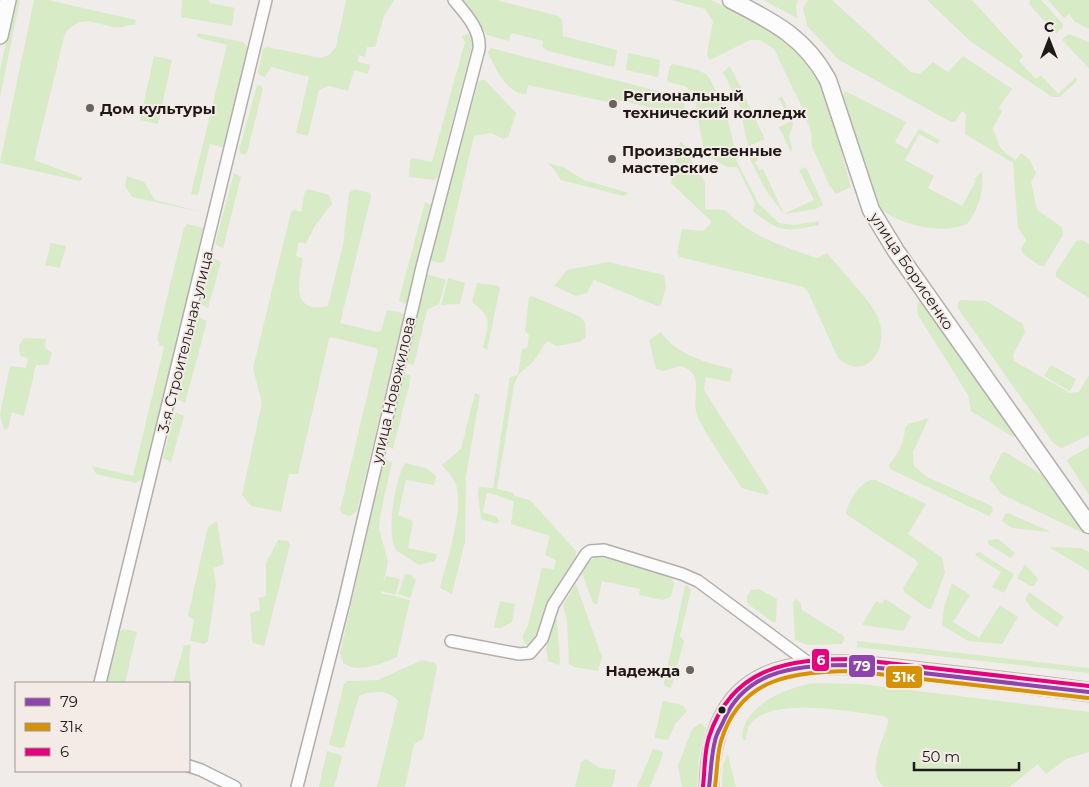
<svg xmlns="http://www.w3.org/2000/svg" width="1089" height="787" viewBox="0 0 1089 787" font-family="Montserrat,sans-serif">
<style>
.green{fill:#d7ebc7}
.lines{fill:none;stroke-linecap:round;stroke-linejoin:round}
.minor-casing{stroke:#b2aeac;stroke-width:14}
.tertiary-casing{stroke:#b2aeac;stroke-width:18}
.secondary-casing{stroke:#b2aeac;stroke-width:19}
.primary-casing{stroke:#bdb3af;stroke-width:21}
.minor{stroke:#fdfcfc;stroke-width:11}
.tertiary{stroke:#fdfcfc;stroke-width:15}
.secondary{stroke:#fdfcfc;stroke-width:16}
.primary{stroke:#f4efed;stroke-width:19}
.bus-1-casing{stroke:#f4ebe6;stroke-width:8}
.bus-2-casing{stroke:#f4ebe6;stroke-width:8}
.bus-3-casing{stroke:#f4ebe6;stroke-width:8}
.bus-1{stroke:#8e44ad;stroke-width:4}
.bus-2{stroke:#d69104;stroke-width:4}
.bus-3{stroke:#e5007d;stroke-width:4}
.poi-dot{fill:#676462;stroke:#f4ebe6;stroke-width:2}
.bus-dot{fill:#1d1a19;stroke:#f4ebe6;stroke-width:2}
.labels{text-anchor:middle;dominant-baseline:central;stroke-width:4;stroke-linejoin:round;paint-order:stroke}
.poi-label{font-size:15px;font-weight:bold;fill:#1d1a19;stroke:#f4ebe6;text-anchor:start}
.street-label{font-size:15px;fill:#1d1a19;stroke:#f4ebe6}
.line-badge{stroke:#f4ebe6;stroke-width:2}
.badge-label{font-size:14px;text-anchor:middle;font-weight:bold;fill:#fff}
</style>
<rect width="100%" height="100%" fill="#f0ecea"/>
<g class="green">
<path d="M15,0h5l-20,97v-27z"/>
<path d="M34,0h14l88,20 -1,5c-6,-1 -8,1 -12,2 -23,3 -36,-18 -58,6l-31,127 49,18 -3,3 -80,-18z"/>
<path d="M182,0h26l2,3 25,5 -3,18 -51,-9z"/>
<path d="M346,0h48l-10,16 -9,31h-8l-2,10 -6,-2 -1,7 12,3 -2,9 -14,-4 -6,21 -19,-5 -10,4 -11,46 -12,-3 13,-56 -38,-10 -6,10 -6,-2 -1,-3 5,-23 4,-2 54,11 8,-3 7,-8z"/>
<path d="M462,0h35l61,16 4,4 1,16 54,14 -2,15 -2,2 -65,-16 -6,-4 1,-6 -32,-8 -2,8 -22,-6z"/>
<path d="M671,0h40l61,29 26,21 14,16 8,18 12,34 19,69 -15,7 -7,-9 -17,-39 -1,-14 -11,-29 -26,-54 -14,-9h-10l-40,20 -3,-5 6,-34 -8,-12z"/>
<path d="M763,0h35l-2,5 1,13z"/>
<path d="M808,0h24l79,72 9,2 13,-12 15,10 15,-16 49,33 -15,21 3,-2 2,3 -9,17c8,21 4,20 23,32l5,-7 8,6 7,14 -5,9 6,28 25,17 1,8 -19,31h-4l-17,-12 -2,-5 5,-9 -8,-12 -5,-65 -48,-29 1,-20 -4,-3 -7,11h-4l-112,-62 -32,-34 -4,-18z"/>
<path d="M927,0h45l51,56 -4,5 17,18 5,-4 17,19 18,-17 1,4 -17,16h-8l-82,-56z"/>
<path d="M1030,0h11l22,24v3l-6,6 -3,-1 -25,-28z"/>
<path d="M1048,0h41v29l-14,-7 -6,-8 -5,4z"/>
<path d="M198,33l45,9 6,7 -24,99 -15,-4 -12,51 -7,-1 36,-149 -27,-7 -3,-2z"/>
<path d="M467,34l4,1 2,8 -35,133 -3,4 -26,-3 1,-17 3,-2 19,4 33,-120 -3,-6z"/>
<path d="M1069,34l20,8v26l-26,-27v-3z"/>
<path d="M491,48l186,48 7,6 1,13 -64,-14 -13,1 -80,-17 -2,9c-19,0 -32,-27 -38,-42z"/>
<path d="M630,53l30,7 -2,17 -32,-7 2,-16z"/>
<path d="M154,56l18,4 -14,64 -18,-4z"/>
<path d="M673,64l25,6 8,4 4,5 16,32 12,53 21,40 20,19 15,2 25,-4v4c-34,7 -39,8 -66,-14l2,-8 -18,-36h-10l-19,-11 -5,-8 -9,-54 -9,-8 -17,-4 -1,-3 3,-13z"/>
<path d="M730,66l12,24 -2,1 3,7 2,-1 20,42 -14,6 7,15 -3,2 4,8 4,-1 21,45 30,-14 -15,-30 7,-3 17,38 -7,4 -32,5 -17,-22 -16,-31 -12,-57 -16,-32z"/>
<path d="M481,80h4l31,33 -8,24 -4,2 -13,-6 -17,3 -29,124 -3,3 -10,-2 -2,-3 48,-176z"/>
<path d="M257,85l5,1 1,3 -16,64 -2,2 -5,-2 -1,-3z"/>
<path d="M845,91l61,31 -11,20 12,7 12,-20 21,11 -2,4 -19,-10 -14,26 29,16 -6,12 34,18 14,-25 -2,-1 8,-9c2,19 -3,38 -15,53 -24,11 -65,1 -86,-14l-38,-114z"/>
<path d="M782,96l10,22 1,7 -4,11 3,12 -1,5 -12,-26 11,-5 -11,-24z"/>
<path d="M680,142l4,2 10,22 11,16v27l20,1c27,27 56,36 92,48l10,-5c13,16 40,44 49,60 17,33 -9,71 -38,45l-31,-68 -4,-3 -124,-30 -2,-5 5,-23 21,2 9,-9 -41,-39z"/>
<path d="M547,163l16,4 21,13 45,13 -5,3 -63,-16 -8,-12z"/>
<path d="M234,173l7,4 -18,71 -8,-4z"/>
<path d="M127,176l17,6 11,18 51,13 -74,-16 -7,-11z"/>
<path d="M308,189l21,6 3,9 -16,20 -10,20 -7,-2 -3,14 7,2c-4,23 -13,56 25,48l15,-61 6,-52 5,-4 16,4 1,4 -31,126 38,9 3,-1 6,-21 15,3 2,2 -47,196 -7,5 -7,-2 -3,-4 38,-160 -2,-2 -45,-11 -2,2 -31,135h-9l-8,38 -30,-6 -9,-11 20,-92 -9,-35 38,-156 3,-2 7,2 4,-21z"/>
<path d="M425,202l7,3v2l-24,94 -3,3 -6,-4z"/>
<path d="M187,224l16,4 1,4 -59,245 -9,6 -40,-9 -4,-8 41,10 31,-129 -5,-2 -2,-6 27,-111z"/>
<path d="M1082,240l7,4v54l-33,-21v-5l20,-31z"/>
<path d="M51,243l15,3 -6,22 -15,-3z"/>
<path d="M213,258l8,4 -13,46 -8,-4z"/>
<path d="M608,262l56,13 2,11 -5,19 -4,1 -63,-26 -7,13 -11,3 -22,-10 13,-16z"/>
<path d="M427,274l19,6 -7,24 -12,6 -13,54 -2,1 -7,-3z"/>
<path d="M448,278l17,5 -5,21 -19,1z"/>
<path d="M477,283l22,3 1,2 -13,62 -4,-3c6,-25 10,-29 -11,-45z"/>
<path d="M532,296l49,21 4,6 1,14 -7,5 -22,4 -10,-5 -14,21 -14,12 -5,11 -17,104 17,4v3l16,4 46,51 -1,8 -28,43 -13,37 -7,6 -2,-1 -3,-7 6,-12 14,-57 12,1 2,-9 -11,-5 5,-19 -39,-12 3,-23c-10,-2 -17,-7 -27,-8l-4,19 14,5 2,4 -2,3 -16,-5 -3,-26 1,-6 14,1 17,-111 8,-2 4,-26 5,-1 2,-13 -4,-4 4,-34z"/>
<path d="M919,299l97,134 -1,2 -2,2 -42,-26 -3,-16 -50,-80 -1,-6z"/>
<path d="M960,300l26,1 37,23 2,8 -12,23 1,6 56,32 9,-1 10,-17v60l-27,13 -8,-4 -97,-137z"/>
<path d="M198,317l9,4 -22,82 -8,-4z"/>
<path d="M661,332c15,23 47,31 72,37l-3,13 -24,-5 -2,13 65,102 -2,3 -25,-7c-8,-13 -44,-64 -46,-76 -3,-18 8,-39 -15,-46l-18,5 -7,-2 -7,-29z"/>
<path d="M27,338l19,1 -1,9 7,5 -4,12h-12l-12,51 -12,-4 -4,16 -4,2 -4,-15 10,-49 16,2 2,-10 -8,-2 -1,-10 4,-7z"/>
<path d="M1051,365l25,14 -6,12 -26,-15z"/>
<path d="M404,374l6,1 1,3 -18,71 -6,-3z"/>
<path d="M475,393l5,2 -14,82 -1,65 -13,52 -12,-6c6,-26 27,-85 14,-108 -3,-5 -8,-10 -12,-15l19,-16z"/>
<path d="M175,412l9,4 -13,46 -8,-4z"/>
<path d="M929,418l-16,34 1,14 13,11 65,29 1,4 -4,6 -99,-47 -1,-4c9,-12 15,-21 16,-37l3,-4z"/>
<path d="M1089,447v48l-22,-34 2,-3z"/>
<path d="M1005,452l38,23 41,55 -1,3 -82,-39 -12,-16 13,-25z"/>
<path d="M384,459l8,3 -12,54 -1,12 9,34 -5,23 3,-9 14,3 -4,16 -15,-4v2l29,7 -13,57c-16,7 -38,17 -54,6l-3,-10z"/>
<path d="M405,463l21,5 10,8 -2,9 -28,-5 -8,35 15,6 -5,27 29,6 -2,7 -16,4 -22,-14c-12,-16 -2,-71 8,-88z"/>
<path d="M870,480h6l50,24 -18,30 34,24 3,15 -14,36h-3l-24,-17 -1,-4 15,-24 -1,-3 -71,-47c2,-12 12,-29 24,-34z"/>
<path d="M1008,513l41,18v1l-37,-4 -10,-7 3,-7z"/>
<path d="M217,521l7,43 -11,4 3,17 -8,56 -4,3 -14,-3 4,-21 -6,-4 20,-89z"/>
<path d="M998,539l17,14 -4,5 -23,-14v-4z"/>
<path d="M278,540l10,1 2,4 -26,101 -11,-3 -1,-3 -2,-27 10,-3 -1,-12 7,-2v-33z"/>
<path d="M1049,547l32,1 8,4v19z"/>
<path d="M979,552l35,22 -10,19 -12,-6 9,-15 -25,-16 -1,-2z"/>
<path d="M597,556l74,20 3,8 -3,13 -8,3 -24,-5 1,-6 -38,-8 -5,24 -4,-2 -11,-30 5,-10z"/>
<path d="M1025,564l13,15 -4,7h-4l-13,-8z"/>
<path d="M405,574l6,1 5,5 -6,18 -12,-4z"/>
<path d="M952,583l18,12 -17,27 26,16 21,-33 18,12 -16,27 -34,-3 -26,-16 2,-18z"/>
<path d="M576,584l26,73 -4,14 -24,-4 -5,-3 -2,-44 -4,-15z"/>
<path d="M687,585l4,5 -11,46 4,5 -13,47 -6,-2 -1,-3 21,-97z"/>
<path d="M759,589l18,10 -1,22 -2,2 -27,-20v-7l4,-6z"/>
<path d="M1029,592l35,25 -7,10 -25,-18 -7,-10z"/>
<path d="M796,599l4,3 2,8 40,25 3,3 -3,6 -35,1 -12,-5 -2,-38z"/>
<path d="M885,599l26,17 -7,15 -42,-6 14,-24 6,3z"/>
<path d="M500,601l15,3 -3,18 -11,6h-7z"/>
<path d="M557,619l3,44 -2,2 -10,-4 -2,-12 7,-29z"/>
<path d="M124,629l13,3 -12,51h-18l13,-52z"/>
<path d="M857,641l232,27v5l-232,-26z"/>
<path d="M184,645h7c-5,20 3,39 -2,59v-21h-16z"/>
<path d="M422,660l13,3 2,3 -14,73 -9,5 -9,43h-28l21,-86c-10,-12 -26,-10 -39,-5l-15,51 -3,1 -12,-3 15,-61 3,-3 31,-1z"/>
<path d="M813,683l47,1 229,28v40l-23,7 -20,15 -8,-10 -28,23h-126c-18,-14 -2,-45 4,-63v-5l-5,-3c-30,-4 -115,-21 -134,10 -2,3 -3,10 -3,14l-3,-1c-2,-7 2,-16 6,-22 17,-21 38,-28 64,-34z"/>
<path d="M663,701l19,4 5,6 -12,13 -7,16 -13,-2v-3z"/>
<path d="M701,723l5,5 -7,30 -2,29h-15l-4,-21 14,-37z"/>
<path d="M653,749l9,2 1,3 -13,33h-13z"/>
<path d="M327,751l14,4 1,3 -8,29h-15z"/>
<path d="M727,755h1l8,32h-14l1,-22z"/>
<path d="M586,759l14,9 16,2 -4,17h-37l6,-25z"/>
</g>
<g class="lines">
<g class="minor-casing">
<g id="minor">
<path d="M451,641l68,13 11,-1 12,-14 11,-34 33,-51 4,-3 14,-1 78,24 16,7 112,83"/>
<path d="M100,683l166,-683"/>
<path d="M189,766l12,4 34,17"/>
<path d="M297,787l47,-185 78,-335 57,-218c2,-19 -13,-35 -25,-49"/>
</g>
</g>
<g class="tertiary-casing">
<path id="tertiary" d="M0,36l8,-36"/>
</g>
<g class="secondary-casing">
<path id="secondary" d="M731,0c41,21 74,37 97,80l43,130 25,41 193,274"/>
</g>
<g class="primary-casing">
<path id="primary" d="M709,787c2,-146 118,-126 222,-114 53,6 105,12 158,19"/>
</g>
<use href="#minor" class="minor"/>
<use href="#tertiary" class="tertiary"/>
<use href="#secondary" class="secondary"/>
<use href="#primary" class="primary"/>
<g class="bus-1-casing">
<path id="bus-1" d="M709,787c2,-15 2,-31 6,-46 1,-7 6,-14 9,-21 23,-53 79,-55 129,-55l236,27"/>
</g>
<g class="bus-2-casing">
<path id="bus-2" d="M715,787c2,-15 2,-32 6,-46 20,-65 73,-69 131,-70l236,27"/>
</g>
<g class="bus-3-casing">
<path id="bus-3" d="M703,786c2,-15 1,-34 6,-49 23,-70 79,-78 144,-78l236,27"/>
</g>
<use href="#bus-1" class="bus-1"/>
<use href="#bus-2" class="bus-2"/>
<use href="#bus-3" class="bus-3"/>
</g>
<g class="poi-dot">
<circle cx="613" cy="104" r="5"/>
<circle cx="90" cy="108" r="5"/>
<circle cx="612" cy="159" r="5"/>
<circle cx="690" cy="670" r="5"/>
</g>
<circle class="bus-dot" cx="722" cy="710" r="4.5"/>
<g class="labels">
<g class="poi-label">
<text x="623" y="95">Региональный<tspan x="623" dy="17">технический колледж</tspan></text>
<text x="100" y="108">Дом культуры</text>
<text x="622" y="150">Производственные<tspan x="622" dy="17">мастерские</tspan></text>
<text x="680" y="670" text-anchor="end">Надежда</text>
</g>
<g class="street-label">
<text transform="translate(912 271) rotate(56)">улица Борисенко</text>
<text transform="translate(185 342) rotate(-76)">3-я Строительная улица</text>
<text transform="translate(393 390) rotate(-77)">улица Новожилова</text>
</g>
</g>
<g class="line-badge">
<rect x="811" y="648" width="19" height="24" rx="5" fill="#e5007d"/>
<rect x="848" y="654" width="28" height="24" rx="5" fill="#8e44ad"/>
<rect x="885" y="665" width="38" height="24" rx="5" fill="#d69104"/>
</g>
<g class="badge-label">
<text x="821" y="665">6</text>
<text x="862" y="671">79</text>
<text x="904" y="682">31к</text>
</g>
<rect x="15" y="682" width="175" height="90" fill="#f4ebe6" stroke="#9e9794"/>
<rect x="25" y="698" width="25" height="8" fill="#8e44ad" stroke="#9e9794"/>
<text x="60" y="707" font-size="15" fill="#1d1a19">79</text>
<rect x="25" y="723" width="25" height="8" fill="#d69104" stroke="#9e9794"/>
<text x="60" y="732" font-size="15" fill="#1d1a19">31к</text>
<rect x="25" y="748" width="25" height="8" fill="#e5007d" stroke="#9e9794"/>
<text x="60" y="757" font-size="15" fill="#1d1a19">6</text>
<g transform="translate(1049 40)" stroke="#f4ebe6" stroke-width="4" paint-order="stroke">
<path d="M0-4L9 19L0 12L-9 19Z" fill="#1d1a19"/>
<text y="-8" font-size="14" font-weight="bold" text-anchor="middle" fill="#1d1a19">С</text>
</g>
<path d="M914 762v8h105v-8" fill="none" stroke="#1d1a19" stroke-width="2.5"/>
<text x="922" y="762" font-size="15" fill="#1d1a19" stroke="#f4ebe6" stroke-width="4" paint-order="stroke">50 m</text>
</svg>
